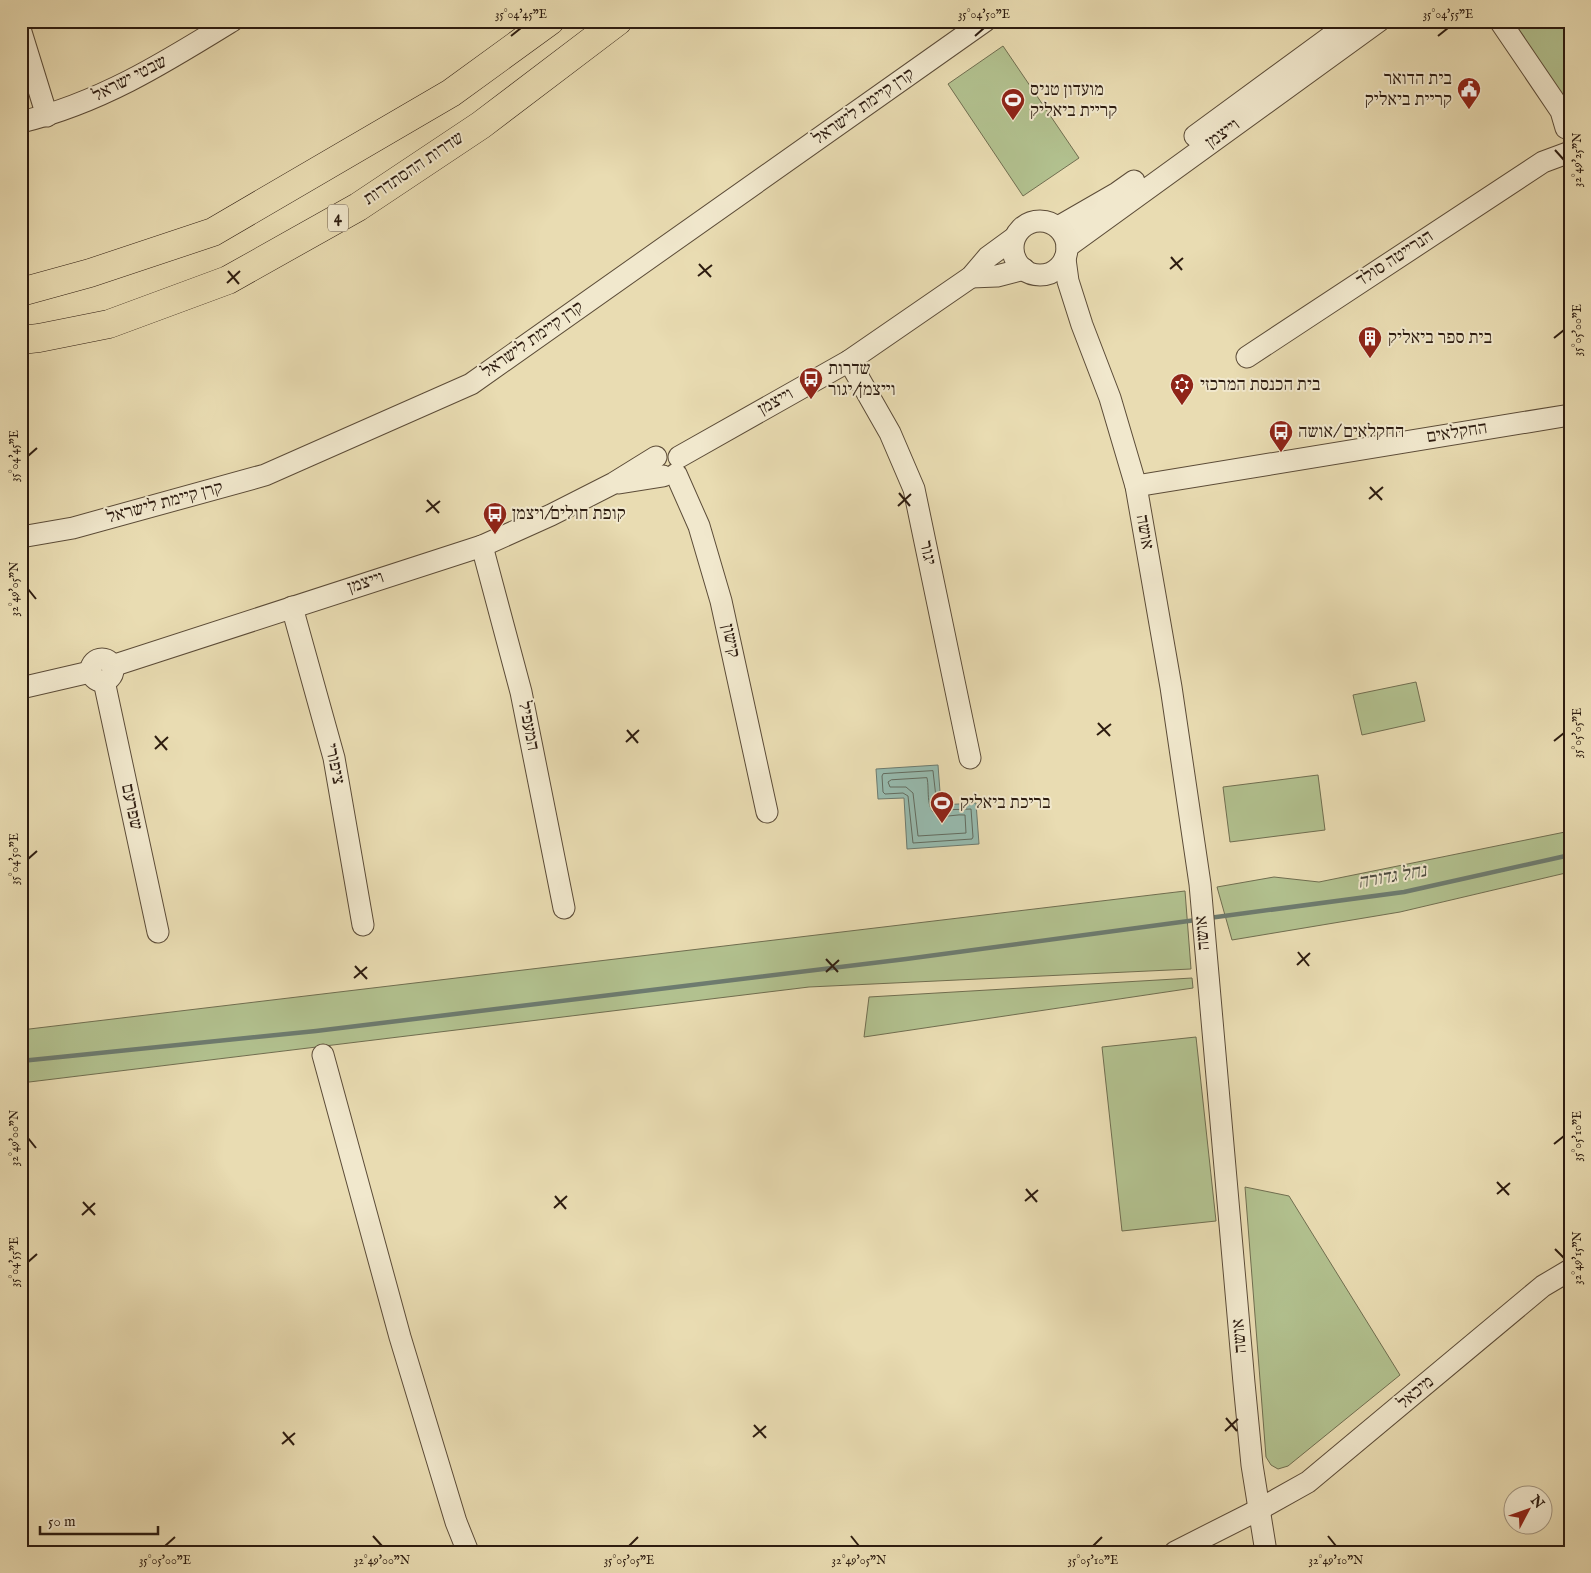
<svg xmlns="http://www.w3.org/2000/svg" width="1591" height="1573" viewBox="0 0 1591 1573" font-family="'IM FELL English','Frank Ruhl Libre',serif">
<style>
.green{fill:#b2c18f;stroke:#706e50}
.water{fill:#97bbaf;stroke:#6d7b6f}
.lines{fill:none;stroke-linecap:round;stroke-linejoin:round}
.shore{stroke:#626c60;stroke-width:1}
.stream{stroke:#6d7b6f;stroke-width:4.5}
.minor-casing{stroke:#5c4c38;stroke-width:23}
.highway-casing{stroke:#2d1c10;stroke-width:29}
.minor{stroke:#f1e8cd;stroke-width:21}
.highway{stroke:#e9dcb2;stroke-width:28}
.ticks{fill:none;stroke:#2d1c10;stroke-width:2}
.labels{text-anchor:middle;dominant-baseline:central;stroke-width:4;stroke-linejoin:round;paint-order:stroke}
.shield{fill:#f1e8cd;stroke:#685949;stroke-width:1}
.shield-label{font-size:16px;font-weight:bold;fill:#2d1c10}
.street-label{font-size:18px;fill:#2d1c10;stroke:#f1e8cd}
.poi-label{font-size:18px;fill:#2d1c10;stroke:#f1e8cd;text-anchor:start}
.water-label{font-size:19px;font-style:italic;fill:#4d4c40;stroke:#f1e8cd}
.neatline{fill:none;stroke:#2d1c10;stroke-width:2}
.ticks-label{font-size:12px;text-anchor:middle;fill:#2d1c10}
</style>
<rect width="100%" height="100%" fill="#e9dcb2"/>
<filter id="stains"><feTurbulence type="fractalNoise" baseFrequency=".004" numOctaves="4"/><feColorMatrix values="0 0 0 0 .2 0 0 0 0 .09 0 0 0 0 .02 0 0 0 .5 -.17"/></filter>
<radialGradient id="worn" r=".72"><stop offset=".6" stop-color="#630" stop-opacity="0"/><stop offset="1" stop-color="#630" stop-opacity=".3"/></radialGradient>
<g class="green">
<path d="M1506,21h64v98z"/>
<path d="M1003,46l76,112 -56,38 -75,-112z"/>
<path d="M1416,682l9,39 -63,14 -9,-40z"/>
<path d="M1318,775l7,55 -95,12 -7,-55z"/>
<path d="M1570,831v41l-170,40 -168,28 -15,-53 57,-10 45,5z"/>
<path d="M1185,891l6,78 -382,18 -788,96v-53z"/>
<path d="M1192,978l1,10 -329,49 5,-40z"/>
<path d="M1196,1037l20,184 -94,10 -20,-184z"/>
<path d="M1245,1187l44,9 111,179 -112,91 -10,3 -7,-4 -5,-8z"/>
</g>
<path class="water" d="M938,765l3,40 35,-2 3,41 -72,5 -3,-51 -26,1 -2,-30z"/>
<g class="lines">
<g class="shore">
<path d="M933,771l4,35 4,4 30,-1 2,28 -1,2 -59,4 -5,-47 -5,-3 -18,1 -2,-2 -1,-16 1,-2z"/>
<path d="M927,778c3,11 -3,36 14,38 8,1 16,-2 24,-1l1,18 -48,3 -5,-43 -7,-6h-16l-2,-5 3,-2z"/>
</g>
<g class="stream">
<path d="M1209,918l195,-26 166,-37"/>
<path d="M21,1061l295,-30 590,-72 290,-39"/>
</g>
<g class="minor-casing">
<g id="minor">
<path d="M1500,21l61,90 5,17"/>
<path d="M21,32l26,84"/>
<path d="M21,122c79,-19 143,-59 211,-101"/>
<path d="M1195,136l157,-115"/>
<circle cx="1040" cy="248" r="27"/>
<path d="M1058,227l59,-34 17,-12"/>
<path d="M1067,247l312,-226"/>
<path d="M1065,259l3,22 14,44 28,73 26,88 35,201 29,197 44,499 8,82 14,87"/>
<path d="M971,277l26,-1 27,-7"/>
<path d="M1247,357l296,-195 27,-10"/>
<path d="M849,361l41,72 24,56 56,269"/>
<path d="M679,457l170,-96 122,-84 17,-20 26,-19"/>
<path d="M676,474l23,52 22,75 46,211"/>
<path d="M619,483l44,-7"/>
<path d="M1136,486l434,-71"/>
<path d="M21,537l52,-9 192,-53 206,-91 514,-363"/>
<path d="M482,546l39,146 43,216"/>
<path d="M292,607l42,151 29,167"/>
<circle cx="102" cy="670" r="11"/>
<path d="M112,666l370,-120 69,-31 63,-32 42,-26"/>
<path d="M104,681l54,251"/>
<path d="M21,688l69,-16"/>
<path d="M323,1055l77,282 56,185 12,30"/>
<path d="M1175,1552l83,-42 50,-28 235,-196 27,-16"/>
</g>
</g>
<g class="highway-casing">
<g id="highway">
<path d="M21,292l69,-19 123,-41 238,-139 99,-72"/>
<path d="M21,340l18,-2 70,-14 119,-44 130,-73 123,-82 137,-104"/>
</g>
</g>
<use href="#minor" class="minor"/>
<use href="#highway" class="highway"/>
</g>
<path class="ticks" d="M511,36l10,-8M975,36l9,-8M1438,36l10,-8M1555,150l9,10M1171,257l11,13M699,264l12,13M1170,269l13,-11M228,271l11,13M698,276l14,-11M227,283l13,-12M1554,338l10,-8M28,456l9,-8M1370,487l12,13M899,493l11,13M1369,499l14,-12M427,500l12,13M898,506l13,-12M426,512l14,-11M28,589l8,10M1098,723l12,13M627,730l11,13M1097,735l14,-11M155,736l12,14M1554,741l10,-8M626,742l13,-12M155,749l13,-12M28,859l9,-8M1298,952l11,14M826,959l12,13M1297,965l13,-12M355,966l12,13M826,972l13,-12M354,978l13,-11M28,1138l8,10M1554,1144l10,-8M1497,1182l12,13M1026,1189l11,13M1497,1194l13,-11M555,1196l11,13M1025,1201l13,-11M83,1202l12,13M554,1208l13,-12M82,1215l13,-12M1555,1249l9,9M28,1262l9,-8M1226,1418l11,13M754,1425l12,13M1225,1431l13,-12M283,1432l11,13M753,1437l13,-11M282,1444l13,-11M373,1536l9,10M851,1536l8,10M1328,1536l8,10M165,1546l10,-9M629,1546l9,-9M1093,1546l9,-9"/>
<defs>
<g id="civic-pin" transform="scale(1.25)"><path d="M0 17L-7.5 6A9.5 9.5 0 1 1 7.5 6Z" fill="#8f2418" stroke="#f1e8cd"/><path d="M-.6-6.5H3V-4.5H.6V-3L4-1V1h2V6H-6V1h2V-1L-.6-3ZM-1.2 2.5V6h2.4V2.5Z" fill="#fff"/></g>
<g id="stadium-pin" transform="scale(1.25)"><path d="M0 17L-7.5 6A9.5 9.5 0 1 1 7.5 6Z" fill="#8f2418" stroke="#f1e8cd"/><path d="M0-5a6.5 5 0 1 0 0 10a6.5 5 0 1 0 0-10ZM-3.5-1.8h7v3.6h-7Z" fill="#fff"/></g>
<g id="building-pin" transform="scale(1.25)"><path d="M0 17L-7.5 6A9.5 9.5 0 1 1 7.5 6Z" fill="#8f2418" stroke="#f1e8cd"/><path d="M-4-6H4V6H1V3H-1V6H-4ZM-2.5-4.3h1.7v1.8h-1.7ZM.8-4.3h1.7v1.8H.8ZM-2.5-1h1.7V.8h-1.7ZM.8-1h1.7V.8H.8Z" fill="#fff"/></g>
<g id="bus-pin" transform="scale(1.25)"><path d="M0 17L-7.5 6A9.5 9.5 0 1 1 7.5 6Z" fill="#8f2418" stroke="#f1e8cd"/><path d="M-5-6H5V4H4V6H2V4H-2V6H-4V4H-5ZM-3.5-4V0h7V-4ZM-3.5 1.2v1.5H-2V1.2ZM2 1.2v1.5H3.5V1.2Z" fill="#fff"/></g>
<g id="synagogue-pin" transform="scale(1.25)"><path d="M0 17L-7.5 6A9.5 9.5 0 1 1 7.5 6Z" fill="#8f2418" stroke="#f1e8cd"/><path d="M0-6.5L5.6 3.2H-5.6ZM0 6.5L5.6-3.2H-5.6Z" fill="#fff"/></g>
</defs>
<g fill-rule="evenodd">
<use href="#civic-pin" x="1469" y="89"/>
<use href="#stadium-pin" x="1013" y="100"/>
<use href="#building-pin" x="1370" y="338"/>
<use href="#bus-pin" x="811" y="379"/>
<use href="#synagogue-pin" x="1182" y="385"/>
<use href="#bus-pin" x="1281" y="432"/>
<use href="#bus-pin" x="495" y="514"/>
<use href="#stadium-pin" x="942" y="803"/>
</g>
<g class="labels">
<rect class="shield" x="328" y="204.5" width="20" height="27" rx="4"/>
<g class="shield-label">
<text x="338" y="218">4</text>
</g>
<g class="street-label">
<text transform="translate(130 79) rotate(-27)">שבטי ישראל</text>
<text transform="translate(864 107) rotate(-35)">קרן קיימת לישראל</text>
<text transform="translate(1223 134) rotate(-36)">וייצמן</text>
<text transform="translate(414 169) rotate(-34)">שדרות ההסתדרות</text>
<text transform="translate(1395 259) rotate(-33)">הנרייטה סולד</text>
<text transform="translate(533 340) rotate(-35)">קרן קיימת לישראל</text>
<text transform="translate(776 402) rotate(-29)">וייצמן</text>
<text transform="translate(1457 433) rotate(-9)">החקלאים</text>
<text transform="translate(165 503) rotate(-15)">קרן קיימת לישראל</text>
<text transform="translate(1144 532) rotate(80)">אושה</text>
<text transform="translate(927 553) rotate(78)">יגור</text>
<text transform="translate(366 583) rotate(-18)">וייצמן</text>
<text transform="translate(730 641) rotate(78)">קישון</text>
<text transform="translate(528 726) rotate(79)">המעפיל</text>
<text transform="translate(334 764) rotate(78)">ציפורי</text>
<text transform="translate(131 807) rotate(78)">שפרעם</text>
<text transform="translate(1203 933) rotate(-95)">אושה</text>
<text transform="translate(1240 1336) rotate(-95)">אושה</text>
<text transform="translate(1416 1393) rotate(-40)">מיכאל</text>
</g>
<g class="poi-label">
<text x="1452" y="79" text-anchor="end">בית הדואר<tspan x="1452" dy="21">קריית ביאליק</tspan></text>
<text x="1030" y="90">מועדון טניס<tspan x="1030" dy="21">קריית ביאליק</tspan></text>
<text x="1388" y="338">בית ספר ביאליק</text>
<text x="828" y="369">שדרות<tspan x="828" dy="21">וייצמן/יגור</tspan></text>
<text x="1200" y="385">בית הכנסת המרכזי</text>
<text x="1298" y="432">החקלאים /אושה</text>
<text x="512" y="514">קופת חולים/ויצמן</text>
<text x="960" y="803">בריכת ביאליק</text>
</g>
<g class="water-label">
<text transform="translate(1392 877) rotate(-10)">נחל גדורה</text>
</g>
</g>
<rect width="1591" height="1573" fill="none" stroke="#e9dcb2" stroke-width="55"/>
<g transform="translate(1528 1510) rotate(49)"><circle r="24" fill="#f1e8cd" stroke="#a39681"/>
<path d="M0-4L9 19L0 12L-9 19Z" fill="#8f2418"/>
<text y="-8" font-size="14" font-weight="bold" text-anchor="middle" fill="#2d1c10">N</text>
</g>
<path d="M40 1526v8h118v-8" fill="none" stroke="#2d1c10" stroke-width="2.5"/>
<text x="48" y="1526" font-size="15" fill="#2d1c10" stroke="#f1e8cd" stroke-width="4" paint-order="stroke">50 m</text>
<rect x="28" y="28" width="1536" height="1518" class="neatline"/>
<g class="ticks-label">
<text x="521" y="18">35°04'45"E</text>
<text x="984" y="18">35°04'50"E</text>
<text x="1448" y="18">35°04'55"E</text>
<text transform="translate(1577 160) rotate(-90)" y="4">32°49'25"N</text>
<text transform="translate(1577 330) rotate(-90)" y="4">35°05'00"E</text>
<text transform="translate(14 456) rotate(-90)" y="4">35°04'45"E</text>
<text transform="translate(14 589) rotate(-90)" y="4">32°49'05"N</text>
<text transform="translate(1577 733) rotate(-90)" y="4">35°05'05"E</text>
<text transform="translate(14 859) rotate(-90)" y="4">35°04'50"E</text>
<text transform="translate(1577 1136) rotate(-90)" y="4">35°05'10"E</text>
<text transform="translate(14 1138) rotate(-90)" y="4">32°49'00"N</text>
<text transform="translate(1577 1258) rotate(-90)" y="4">32°49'15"N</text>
<text transform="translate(14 1262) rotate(-90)" y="4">35°04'55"E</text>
<text x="165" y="1564">35°05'00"E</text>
<text x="382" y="1564">32°49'00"N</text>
<text x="629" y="1564">35°05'05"E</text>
<text x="859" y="1564">32°49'05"N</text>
<text x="1093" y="1564">35°05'10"E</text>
<text x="1336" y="1564">32°49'10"N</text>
</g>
<rect width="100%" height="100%" filter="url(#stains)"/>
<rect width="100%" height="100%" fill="url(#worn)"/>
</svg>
